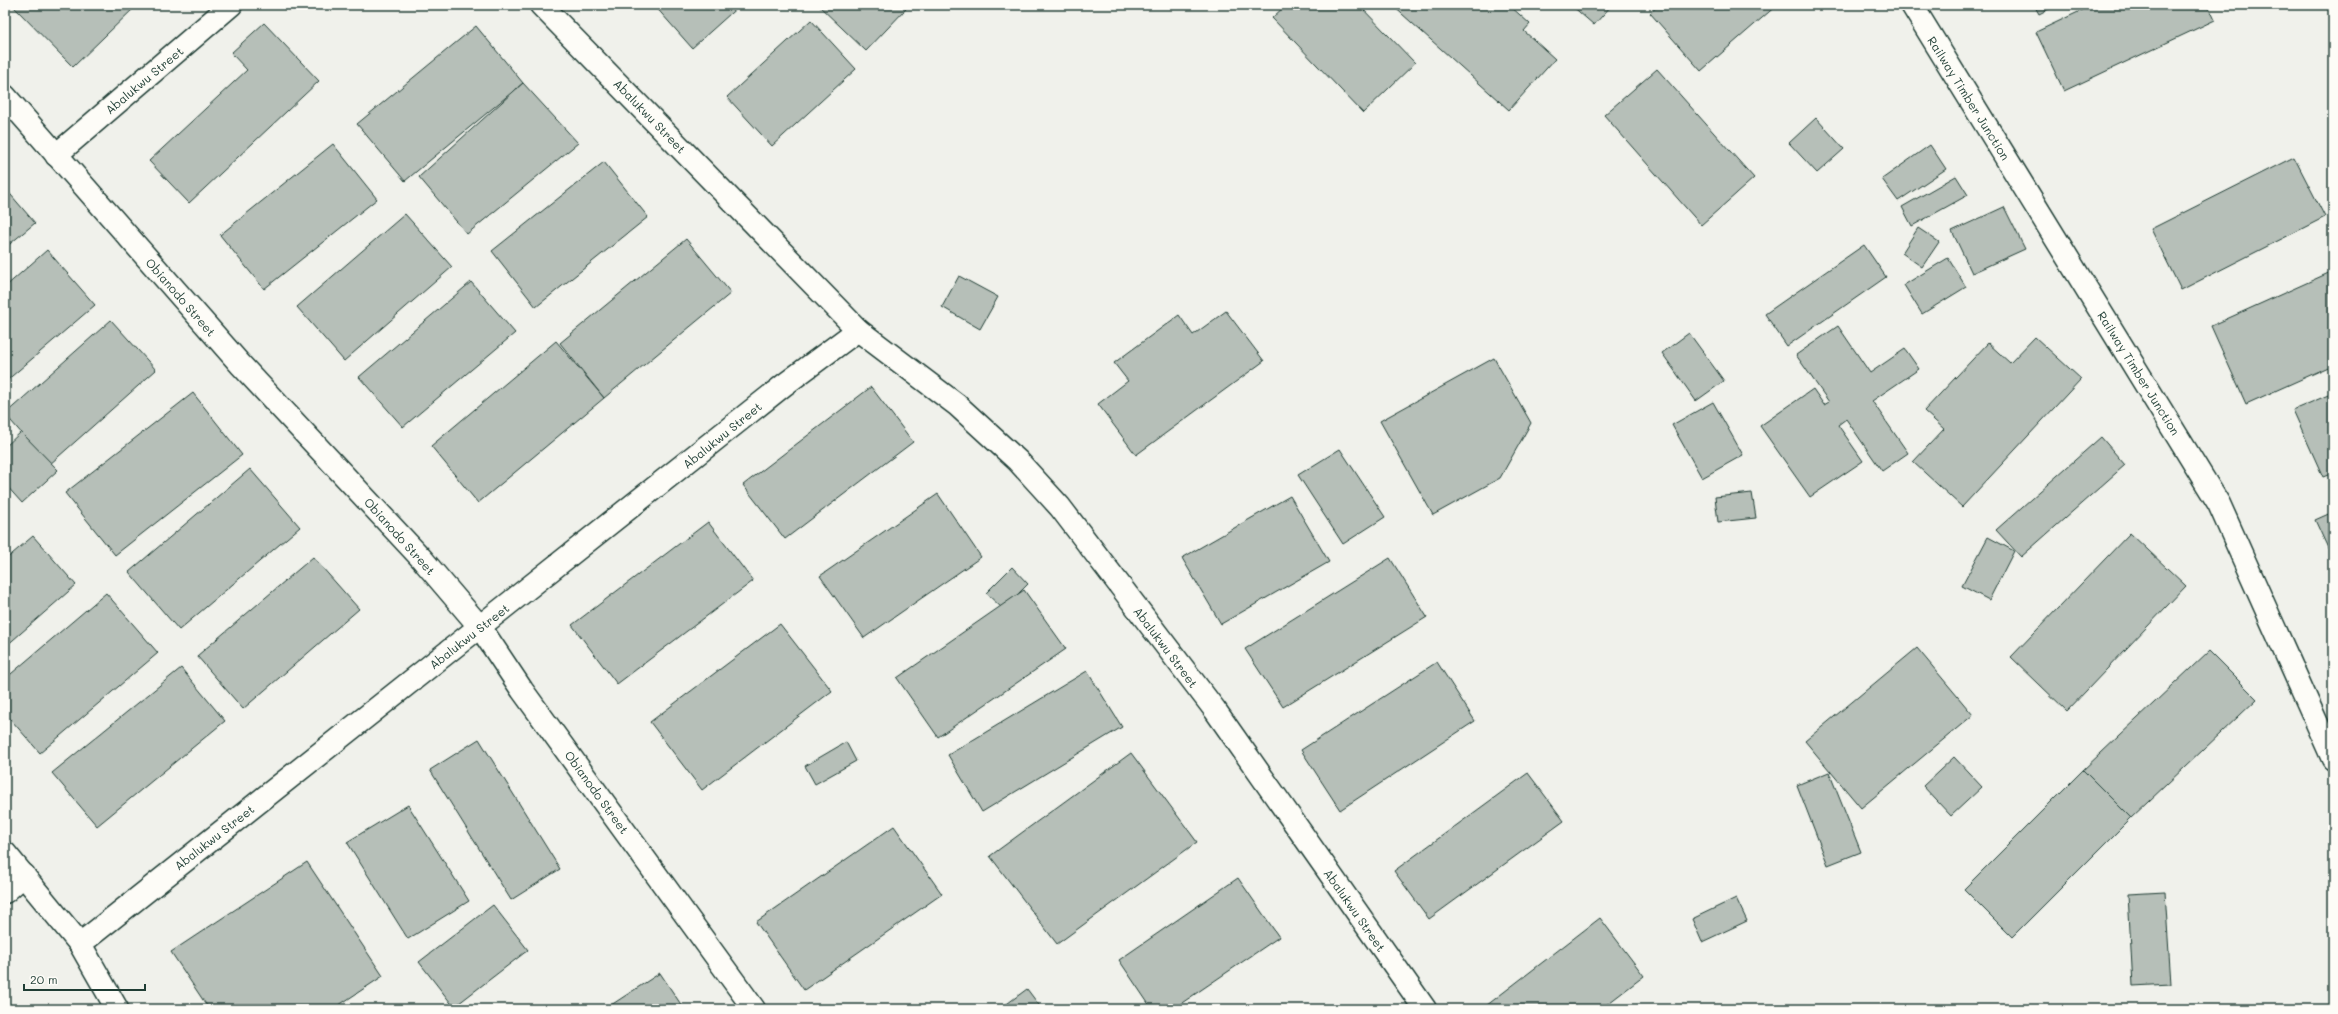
<svg xmlns="http://www.w3.org/2000/svg" width="2338" height="1014" viewBox="0 0 2338 1014" font-family="Mali,sans-serif">
<style>
.building{fill:#b6bfb8;stroke:#1f3d34}
.lines{fill:none;stroke-linecap:round;stroke-linejoin:round}
.minor-casing{stroke:#1f3d34;stroke-width:25}
.minor{stroke:#fdfcf7;stroke-width:22}
.labels{text-anchor:middle;dominant-baseline:central;stroke-width:4;stroke-linejoin:round;paint-order:stroke}
.street-label{font-size:12px;fill:#1f3d34;stroke:#fdfcf7}
</style>
<rect width="100%" height="100%" fill="#f0f1eb"/>
<filter id="ink" filterUnits="userSpaceOnUse"><feTurbulence type="fractalNoise" baseFrequency=".025" numOctaves="2"/><feDisplacementMap in="SourceGraphic" scale="8" xChannelSelector="R" yChannelSelector="G"/><feConvolveMatrix kernelMatrix="1 2 1 2 8 2 1 2 1" color-interpolation-filters="sRGB"/></filter>
<g filter="url(#ink)">
<g class="building">
<path d="M12,5h125l-64,62z"/>
<path d="M654,5h86l-48,43z"/>
<path d="M818,5h84l4,4 -40,42z"/>
<path d="M1286,5h73l56,58 -52,50 -91,-95z"/>
<path d="M1392,5h117l21,19 -6,7 31,28 -46,51z"/>
<path d="M1571,5h41l-18,20z"/>
<path d="M1659,5h118l-76,66 -51,-58z"/>
<path d="M2034,5h23l-18,9z"/>
<path d="M2093,5h115l7,15 -151,71 -28,-59z"/>
<path d="M811,20l45,49 -84,77 -45,-49z"/>
<path d="M264,23l55,58 -130,122 -40,-42 98,-91 -16,-17z"/>
<path d="M476,26l47,57 -118,98 -48,-57z"/>
<path d="M1657,69l97,109 -53,47 -97,-110z"/>
<path d="M523,83l55,60 -111,91 -48,-57z"/>
<path d="M1816,118l28,31 -27,24 -28,-30z"/>
<path d="M333,144l44,55 -113,90 -44,-54z"/>
<path d="M1930,145l16,24 -48,32 -16,-22z"/>
<path d="M2294,157l31,60 -144,73 -30,-61z"/>
<path d="M604,162l44,55 -112,90 -44,-56z"/>
<path d="M1956,176l12,19 -56,31 -10,-19z"/>
<path d="M5,188l30,35 -30,25z"/>
<path d="M2004,207l21,42 -53,24 -20,-42z"/>
<path d="M405,214l47,53 -108,94 -47,-54z"/>
<path d="M1918,228l21,14 -17,25 -20,-14z"/>
<path d="M686,239l45,54 -127,105 -44,-55z"/>
<path d="M1864,245l22,32 -99,69 -22,-32z"/>
<path d="M47,250l48,55 -90,77v-95z"/>
<path d="M1948,258l18,29 -44,27 -18,-29z"/>
<path d="M2333,271v94l-87,39 -35,-78z"/>
<path d="M959,276l39,21 -18,32 -38,-22z"/>
<path d="M471,282l44,51 -112,94 -44,-50z"/>
<path d="M1226,311l38,50 -128,94 -38,-51 30,-23 -14,-18 65,-48 14,20z"/>
<path d="M111,320l45,50 -107,95 -44,-51z"/>
<path d="M1838,326l32,47 35,-24 14,20 -47,32 36,52 -26,18 -36,-52 -8,6 25,36 -53,36 -50,-71 53,-37 11,16 5,-3 -33,-47z"/>
<path d="M1689,333l35,48 -28,20 -34,-48z"/>
<path d="M2035,337l46,42 -119,128 -49,-45 31,-33 -20,-18 64,-68 22,20z"/>
<path d="M556,341l48,57 -126,105 -47,-57z"/>
<path d="M1494,358l37,65 -31,55 -67,37 -53,-94z"/>
<path d="M871,387l42,55 -128,97 -42,-54z"/>
<path d="M193,393l49,62 -127,100 -50,-62z"/>
<path d="M2333,393v80l-10,4 -30,-67z"/>
<path d="M1713,402l30,53 -41,23 -30,-53z"/>
<path d="M21,432l37,38 -36,33 -17,-19v-37z"/>
<path d="M2101,437l24,28 -104,92 -25,-27z"/>
<path d="M1340,449l45,68 -42,27 -45,-69z"/>
<path d="M250,469l50,58 -121,103 -50,-58z"/>
<path d="M1752,493l4,25 -38,4 -3,-25z"/>
<path d="M938,494l43,63 -117,81 -44,-62z"/>
<path d="M1290,496l39,66 -108,62 -39,-66z"/>
<path d="M2333,512v47l-18,-39z"/>
<path d="M708,522l45,59 -136,103 -45,-59z"/>
<path d="M2130,533l56,53 -119,125 -56,-54z"/>
<path d="M33,536l43,49 -71,62v-87z"/>
<path d="M1988,537l26,14 -25,49 -27,-14z"/>
<path d="M313,557l46,52 -116,100 -46,-53z"/>
<path d="M1390,558l37,59 -144,90 -38,-58z"/>
<path d="M1012,567l16,17 -25,25 -17,-16z"/>
<path d="M1024,590l42,59 -128,88 -41,-59z"/>
<path d="M106,593l52,60 -118,100 -35,-40v-34z"/>
<path d="M780,624l52,67 -130,99 -52,-68z"/>
<path d="M1917,648l56,67 -112,93 -56,-67z"/>
<path d="M2209,651l48,48 -126,119 -48,-48z"/>
<path d="M1437,662l38,59 -135,89 -39,-60z"/>
<path d="M181,668l44,53 -128,105 -45,-53z"/>
<path d="M1087,671l35,56 -140,85 -34,-57z"/>
<path d="M479,739l81,130 -49,31 -81,-130z"/>
<path d="M846,742l10,19 -41,23 -10,-18z"/>
<path d="M1131,753l66,89 -140,102 -67,-88z"/>
<path d="M1954,757l28,30 -31,29 -28,-30z"/>
<path d="M2083,770l48,48 -119,119 -48,-48z"/>
<path d="M1829,772l32,80 -33,13 -31,-80z"/>
<path d="M1528,773l36,48 -135,98 -35,-48z"/>
<path d="M408,805l61,96 -61,38 -61,-97z"/>
<path d="M894,826l48,68 -138,96 -48,-68z"/>
<path d="M307,862l76,114 -50,33h-124l-38,-57z"/>
<path d="M1238,878l41,59 -106,72h-21l-33,-49z"/>
<path d="M2165,892l6,92 -38,2 -5,-92z"/>
<path d="M1736,898l11,23 -45,21 -10,-23z"/>
<path d="M493,905l35,45 -74,57 -35,-45z"/>
<path d="M1600,918l44,58 -43,33h-119z"/>
<path d="M660,973l24,36h-79z"/>
<path d="M1027,989l15,20h-42z"/>
</g>
<g class="lines">
<g class="minor-casing">
<g id="minor">
<path d="M541,5l317,325"/>
<path d="M1912,5l307,499 114,255"/>
<path d="M5,96l236,269 181,194 58,68 42,63 232,319"/>
<path d="M56,155l175,-150"/>
<path d="M5,853l75,91 37,65"/>
<path d="M5,892l19,-17"/>
<path d="M80,944l704,-559 74,-55 99,75 61,56 42,46 155,203 210,299"/>
</g>
</g>
<use href="#minor" class="minor"/>
</g>
</g>
<g class="labels">
<g class="street-label">
<text transform="translate(144 80) rotate(-40)">Abalukwu Street</text>
<text transform="translate(1969 98) rotate(58)">Railway Timber Junction</text>
<text transform="translate(650 116) rotate(46)">Abalukwu Street</text>
<text transform="translate(181 297) rotate(49)">Obianodo Street</text>
<text transform="translate(2139 373) rotate(58)">Railway Timber Junction</text>
<text transform="translate(722 435) rotate(-39)">Abalukwu Street</text>
<text transform="translate(400 536) rotate(48)">Obianodo Street</text>
<text transform="translate(469 636) rotate(-38)">Abalukwu Street</text>
<text transform="translate(1166 647) rotate(53)">Abalukwu Street</text>
<text transform="translate(597 792) rotate(54)">Obianodo Street</text>
<text transform="translate(214 837) rotate(-38)">Abalukwu Street</text>
<text transform="translate(1355 910) rotate(55)">Abalukwu Street</text>
</g>
</g>
<rect width="2338" height="1014" fill="none" stroke="#fdfcf7" stroke-width="20"/>
<rect x="10" y="10" width="2318" height="994" fill="none" stroke="#1f3d34" stroke-width="1.5" filter="url(#ink)"/>
<path d="M24 984v6h121v-6" fill="none" stroke="#1f3d34" stroke-width="2"/>
<text x="30" y="984" font-size="12" fill="#1f3d34" stroke="#fdfcf7" stroke-width="3" paint-order="stroke">20 m</text>
</svg>
